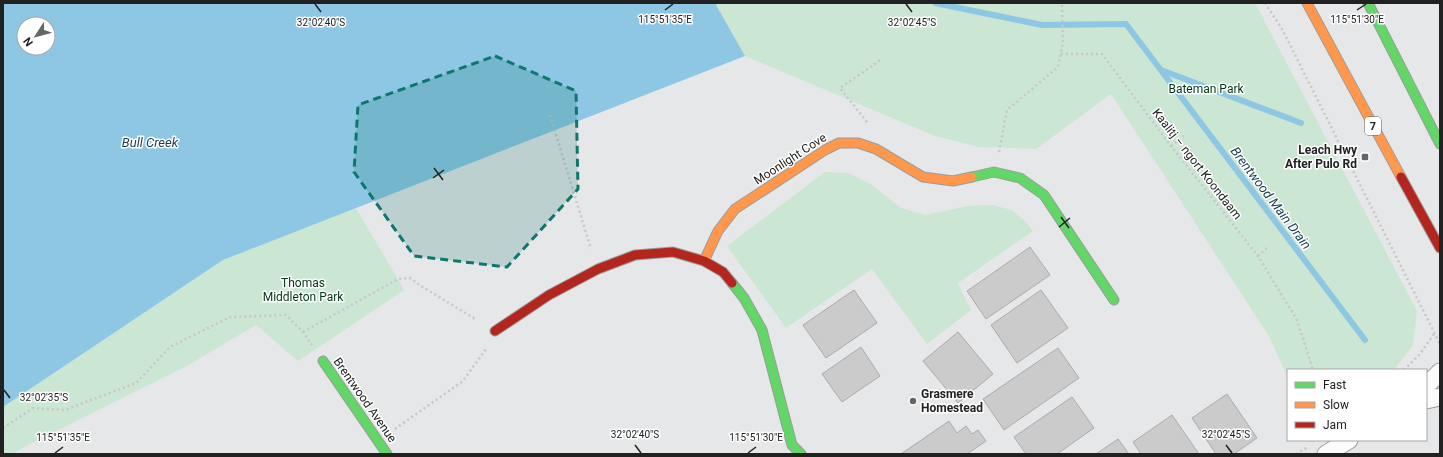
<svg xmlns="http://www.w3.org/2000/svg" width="1443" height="457" viewBox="0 0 1443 457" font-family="Roboto,sans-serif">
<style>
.green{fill:#cbe6d2}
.water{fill:#8ec7e4;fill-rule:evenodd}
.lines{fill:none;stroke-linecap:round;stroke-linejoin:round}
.stream{stroke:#8ec7e4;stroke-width:6}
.building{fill:#cbcbcc;stroke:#ababac}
.street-casing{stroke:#9b9c9c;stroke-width:19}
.fast-casing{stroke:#9b9c9c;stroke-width:11}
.slow-casing{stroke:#9b9c9c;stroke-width:11}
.jam-casing{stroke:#9b9c9c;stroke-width:11}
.path{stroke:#c7c7c8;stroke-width:2.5;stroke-dasharray:2 3;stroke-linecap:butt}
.street{stroke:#fbfbfc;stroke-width:17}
.fast{stroke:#63d668;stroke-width:9}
.slow{stroke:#ff974d;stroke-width:9}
.jam{stroke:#b3261e;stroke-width:9}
.marked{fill:#0f766e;fill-opacity:0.2;stroke:#0f766e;stroke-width:3;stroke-dasharray:8 5;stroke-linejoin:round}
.ticks{fill:none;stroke:#212122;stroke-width:1.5}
.poi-dot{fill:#666667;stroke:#fff;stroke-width:1.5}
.labels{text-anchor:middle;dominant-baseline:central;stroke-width:3;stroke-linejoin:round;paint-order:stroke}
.shield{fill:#fff;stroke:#646464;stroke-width:1}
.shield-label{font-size:11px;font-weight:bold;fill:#212122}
.park-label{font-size:12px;fill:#003415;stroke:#fff}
.poi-label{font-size:12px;font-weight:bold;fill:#212122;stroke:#fff;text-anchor:end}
.street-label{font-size:12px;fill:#212122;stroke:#fff}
.water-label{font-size:13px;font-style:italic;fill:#1a3e50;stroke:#fff}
.ticks-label{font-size:10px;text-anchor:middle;fill:#212122;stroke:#fff;stroke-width:3;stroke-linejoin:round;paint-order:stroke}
</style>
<rect width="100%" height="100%" fill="#e6e7e8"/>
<g class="green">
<path d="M715,3h540l162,308 -4,34 -19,25h-106v8l-19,-42 -158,-242 -75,55 -57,-2 -44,-11 -190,-80z"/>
<path d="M825,172l23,1 24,12 29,23 24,7 43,-9 24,-1 20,5 14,12 7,9 -75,52 13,27 -44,34 -55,-75 -86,59 -59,-82z"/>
<path d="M356,208l48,82 -106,71 -42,-36 -71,42 -163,81 -9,6h-10v-47l220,-147z"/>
</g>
<path class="water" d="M3,3h712l30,53 -522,204 -220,147zM24,24h24v24h-24z"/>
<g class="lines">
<g class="stream">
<path d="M935,3l107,22 84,-1 239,316"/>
<path d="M1161,70l140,53"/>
</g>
</g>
<g class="building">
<path d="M1030,247l20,28 -64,44 -19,-28z"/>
<path d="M854,290l23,33 -51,35 -23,-33z"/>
<path d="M1041,290l27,38 -51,35 -26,-38z"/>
<path d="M958,332l35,42 -35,29 -35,-42z"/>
<path d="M861,347l19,29 -38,26 -20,-28z"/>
<path d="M1058,348l21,30 -75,52 -21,-31z"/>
<path d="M1227,394l30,44 -23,16h-18l-24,-36z"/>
<path d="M1072,397l22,31 -37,26h-31l-12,-17z"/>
<path d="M1172,415l27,39h-58l-8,-12z"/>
<path d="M949,421l8,12 9,-7 6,8 6,-4 8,11 -19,13h-66z"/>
<path d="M1118,439l11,15h-33z"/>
</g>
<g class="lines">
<g class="street-casing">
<g id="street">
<path d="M1426,386l14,-14"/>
<path d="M1426,400l14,-3"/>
<path d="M1326,454l23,-14"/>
</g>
</g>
<g class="fast-casing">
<g id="fast">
<path d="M1368,3l72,141"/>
<path d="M972,177l22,-5 26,6 24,17 70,105"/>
<path d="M732,283l12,15 18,32 30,115 9,9"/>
<path d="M323,361l64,93"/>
</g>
</g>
<g class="slow-casing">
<g id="slow">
<path d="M1307,3l94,174"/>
<path d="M704,261l14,-30 17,-22 90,-59 14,-7h19l18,6 47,28 30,4 19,-4"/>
</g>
</g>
<g class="jam-casing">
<g id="jam">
<path d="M1401,177l39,71"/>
<path d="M495,331l54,-36 49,-26 37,-14 38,-3 31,9 19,11 9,11"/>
</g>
</g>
<g class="path">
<path d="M1265,3l17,26 158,315"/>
<path d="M1061,54h41l69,92 87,110 39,64 16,50"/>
<path d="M550,115l41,134"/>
<path d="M867,122l-27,-34 42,-29"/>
<path d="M1171,146l13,-10"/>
<path d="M999,152l8,-42 51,-43 5,-25 -1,-39"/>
<path d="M1258,256l10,-9"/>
<path d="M303,332l95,-53 12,-1 11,8 56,34"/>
<path d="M1404,370l15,-15 15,-21"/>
<path d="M3,428l30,-20 32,2 71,-27 34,-36 60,-30 56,-2 17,17 9,13"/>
<path d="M395,429l68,-48 23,-32"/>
<path d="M1296,454l12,-7"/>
</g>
<use href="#street" class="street"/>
<use href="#fast" class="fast"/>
<use href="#slow" class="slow"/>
<use href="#jam" class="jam"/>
</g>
<path class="marked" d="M495,56l81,35 2,98 -71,78 -93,-11 -60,-84 4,-67z"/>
<path class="ticks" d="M315,4l6,8M906,4l6,8M665,10l8,-6M1357,10l9,-6M434,168l9,12M433,178l11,-8M1061,217l8,11M1059,227l11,-9M4,390l6,8M635,445l6,8M1226,445l6,8M55,453l8,-6M748,453l8,-6"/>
<g class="poi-dot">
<rect x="1361" y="153" width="8" height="8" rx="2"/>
<circle cx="913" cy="401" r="4"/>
</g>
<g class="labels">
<rect class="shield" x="1365" y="117" width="16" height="18" rx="3"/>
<g class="shield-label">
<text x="1373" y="126">7</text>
</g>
<g class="park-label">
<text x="1206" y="89">Bateman Park</text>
<text x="303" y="283">Thomas<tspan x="303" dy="14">Middleton Park</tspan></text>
</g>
<g class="poi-label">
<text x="1357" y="150">Leach Hwy<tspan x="1357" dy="14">After Pulo Rd</tspan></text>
<text x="921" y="394" text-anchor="start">Grasmere<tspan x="921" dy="14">Homestead</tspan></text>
</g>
<g class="street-label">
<text transform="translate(790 159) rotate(-33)">Moonlight Cove</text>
<text transform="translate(1197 164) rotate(52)">Kaalitj – ngort Koondaam</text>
<text transform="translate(365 400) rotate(55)">Brentwood Avenue</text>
</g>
<g class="water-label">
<text x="150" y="142">Bull Creek</text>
<text transform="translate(1271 198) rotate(53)">Brentwood Main Drain</text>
</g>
</g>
<g class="ticks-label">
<text x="665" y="23">115°51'35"E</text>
<text x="1357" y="23">115°51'30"E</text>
<text x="321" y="26">32°02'40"S</text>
<text x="912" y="26">32°02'45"S</text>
<text x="44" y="401">32°02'35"S</text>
<text x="635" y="438">32°02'40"S</text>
<text x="1226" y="438">32°02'45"S</text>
<text x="63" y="441">115°51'35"E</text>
<text x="756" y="441">115°51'30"E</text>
</g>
<rect width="1443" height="457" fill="none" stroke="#212122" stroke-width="8"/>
<rect x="1287" y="369" width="140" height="72" fill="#ffffff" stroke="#a6a6a7"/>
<rect x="1295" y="382" width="20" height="6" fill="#63d668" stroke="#a6a6a7"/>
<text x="1323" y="389" font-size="12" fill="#212122">Fast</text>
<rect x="1295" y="402" width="20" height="6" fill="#ff974d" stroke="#a6a6a7"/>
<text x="1323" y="409" font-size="12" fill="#212122">Slow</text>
<rect x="1295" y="422" width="20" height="6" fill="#b3261e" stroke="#a6a6a7"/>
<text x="1323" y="429" font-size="12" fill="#212122">Jam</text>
<g transform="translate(36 36) rotate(234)"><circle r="19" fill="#ffffff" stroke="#a6a6a7"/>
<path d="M0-3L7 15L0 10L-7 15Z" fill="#666667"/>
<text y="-6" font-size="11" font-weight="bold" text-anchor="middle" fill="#212122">N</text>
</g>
</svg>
